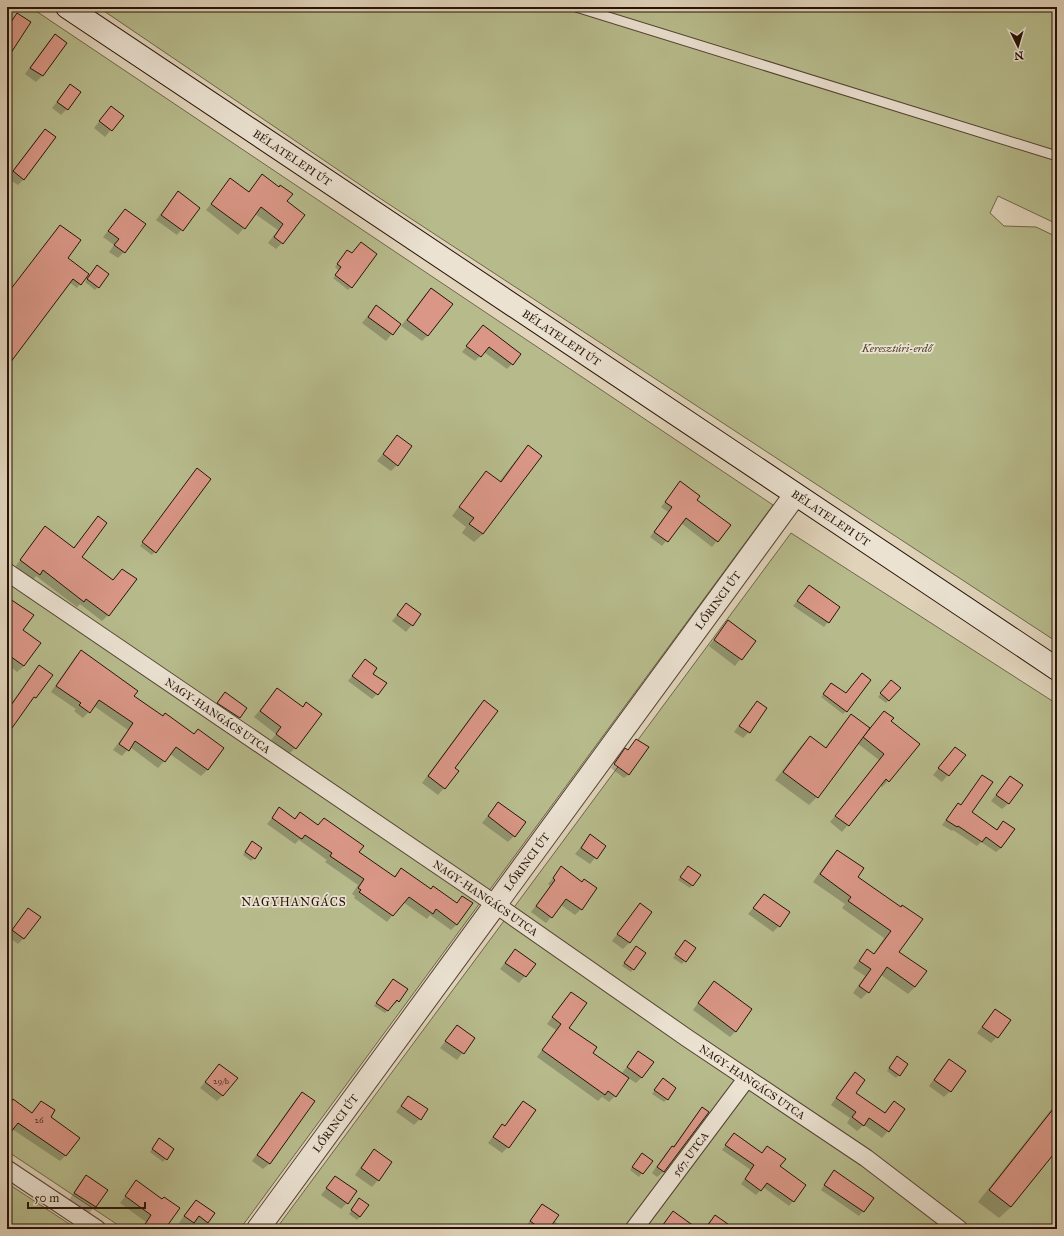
<svg xmlns="http://www.w3.org/2000/svg" width="1064" height="1236" viewBox="0 0 1064 1236" font-family="'IM FELL Great Primer',serif">
<style>
.green{fill:#b7bb8c;stroke:#6e6749}
.shadow{fill:#0003}
.building{fill:#da9787;stroke:#261306}
.lines{fill:none;stroke-linecap:round;stroke-linejoin:round}
.service-casing{stroke:#544333;stroke-width:11}
.minor-casing{stroke:#544333;stroke-width:19}
.tertiary-casing{stroke:#544333;stroke-width:24}
.secondary-casing{stroke:#261306;stroke-width:24}
.service{stroke:#ebe2d2;stroke-width:9}
.minor{stroke:#ebe2d2;stroke-width:17}
.tertiary{stroke:#ebe2d2;stroke-width:22}
.secondary{stroke:#ebe2d2;stroke-width:22}
.labels{text-anchor:middle;dominant-baseline:central;stroke-width:3.5;stroke-linejoin:round;paint-order:stroke}
.number-label{font-size:9px;fill:#533426}
.street-label{font-size:11px;fill:#261306;stroke:#ebe2d2}
.park-label{font-size:11px;font-style:italic;fill:#52452e;stroke:#ebe2d2}
.neighbourhood-label{font-size:12px;letter-spacing:1px;fill:#261306;stroke:#ebe2d2}
</style>
<rect width="100%" height="100%" fill="#e0d3ba"/>
<filter id="stains"><feTurbulence type="fractalNoise" baseFrequency=".005" numOctaves="4"/><feColorMatrix values="0 0 0 0 .2 0 0 0 0 .09 0 0 0 0 .02 0 0 0 .5 -.17"/></filter>
<radialGradient id="worn" r=".72"><stop offset=".6" stop-color="#630" stop-opacity="0"/><stop offset="1" stop-color="#630" stop-opacity=".3"/></radialGradient>
<g class="green">
<path d="M7,7h23l743,498 -533,724h-116l-117,-78z"/>
<path d="M98,7h959v217l-59,-28 -8,17 14,13 32,1 21,10v405l-676,-443z"/>
<path d="M791,533l266,171v525h-781z"/>
<path d="M7,1183l70,46h-70z"/>
</g>
<g class="shadow">
<path d="M17,14l-10,42v-30z"/>
<path d="M55,35l10,8 -23,33 -6,6 -11,-8 24,-33z"/>
<path d="M70,86l-3,23 -6,6 -9,-7z"/>
<path d="M105,114l17,2 -17,21 -11,-9z"/>
<path d="M45,130l-21,49 -6,6 -11,-7 32,-42z"/>
<path d="M262,176l24,26 -4,41 -6,6 -8,-6 10,-13 -23,-16 -17,21 -32,-25 24,-30 18,13z"/>
<path d="M173,198l26,10 -22,27 -21,-15z"/>
<path d="M125,210l-1,42 -6,6 -9,-6 5,-7 -11,-8z"/>
<path d="M345,254l6,33 -3,3 -15,-12 6,-7 -4,-4z"/>
<path d="M66,258l14,26 -3,4 -8,-6 -62,84v-71l25,-33z"/>
<path d="M94,269l4,18 -3,3 -10,-8z"/>
<path d="M431,289l-3,46 -6,6 -21,-15 24,-31z"/>
<path d="M376,306l24,18 -14,17 -24,-18z"/>
<path d="M483,326l29,38 -5,5 -23,-17 -9,9 -13,-9z"/>
<path d="M397,436v29l-6,6 -14,-10z"/>
<path d="M528,447l13,9 -58,78 -9,8 -12,-9 4,-6 -14,-11 26,-35 8,-8 13,9 21,-27z"/>
<path d="M194,472l15,7 -57,76 -12,-9z"/>
<path d="M680,483l15,17 35,25 -18,22 -31,-24 -19,23 -12,-9 18,-25 -7,-5z"/>
<path d="M98,518l-17,39 31,24 10,-11 -14,45 -6,6 -22,-17 -3,3 -41,-31 -3,4 -18,-13 24,-33 6,-6 28,20z"/>
<path d="M809,586l19,36 -4,5 -31,-21z"/>
<path d="M7,598l15,32 18,13 -16,23 -7,6 -10,-8z"/>
<path d="M406,604l14,11 -14,17 -14,-11z"/>
<path d="M728,621l27,20 -20,25 -26,-20z"/>
<path d="M81,651l52,45 29,21 31,18 29,13 -15,22 -6,6 -31,-22 -12,14 -28,-21 -8,9 -9,-6 15,-20 -34,-24 -11,12 -9,-7 2,-2 -25,-17 24,-35z"/>
<path d="M365,660l7,14 5,20 -5,5 -24,-18z"/>
<path d="M39,667l12,8 -44,58v-23l26,-37z"/>
<path d="M888,684l11,4 -13,15 -8,-6z"/>
<path d="M829,687l17,24 -3,3 -22,-17z"/>
<path d="M277,689l25,19 4,-5 -11,45 -6,6 -18,-14 5,-6 -22,-17z"/>
<path d="M226,693l20,15 -13,16 -21,-15z"/>
<path d="M484,701l-40,87 -6,7 -16,-12 56,-76z"/>
<path d="M757,703l9,5 -17,24 -6,6 -9,-6 17,-23z"/>
<path d="M852,715l18,14 8,-11 12,3 28,23 -30,37 -6,6 -2,-2 -38,47 -12,-10 49,-62 -22,-17 -40,54 -8,8 -34,-25 27,-35 8,-8 15,11 19,-25z"/>
<path d="M955,748l9,7 -22,27 -9,-7z"/>
<path d="M621,754l8,20 -5,4 -13,-10z"/>
<path d="M982,776l-12,36 26,18 7,-8 -2,26 -5,4 -15,-10 -4,4 -24,-16 -1,1 -10,-6 12,-16 4,-5 2,2z"/>
<path d="M1010,777l-1,26 -7,6 -11,-8z"/>
<path d="M498,803l16,33 -6,6 -26,-19z"/>
<path d="M279,809l15,10 6,-6 17,13 7,-7 34,33 36,25 7,-8 29,21 26,14 6,-7 -5,27 -6,6 -21,-15 -3,4 -24,-17 -16,20 -33,-24 1,-2 -3,-2 6,-9 -33,-23 2,-2 -28,-20 -4,4 -28,-20z"/>
<path d="M590,836l15,10 -15,18 -15,-10z"/>
<path d="M249,845l5,13 -3,3 -8,-6z"/>
<path d="M837,851l19,26 44,31 -2,44 27,20 -10,15 -7,7 -27,-19 -13,17 -7,7 -8,-6 12,-17 -12,-8 14,-17 6,4 11,-17 -42,-30 3,-4 -32,-22 17,-24z"/>
<path d="M561,868l21,15 14,5 -15,21 -6,6 -14,-10 -15,18 -15,-11 19,-26 -2,-2z"/>
<path d="M686,870l14,5 -10,13 -12,-8z"/>
<path d="M764,895l15,31 -6,6 -25,-18z"/>
<path d="M640,904l11,8 -22,31 -6,6 -11,-8 22,-30z"/>
<path d="M28,909l-4,29 -6,6 -11,-8z"/>
<path d="M682,944l12,4 -12,16 -9,-6z"/>
<path d="M636,947l-3,22 -2,3 -9,-6z"/>
<path d="M515,950l20,14 -16,19 -19,-14z"/>
<path d="M391,983l7,18 -3,3 -1,-1 -9,10 -11,-7z"/>
<path d="M714,983l22,48 -6,6 -37,-27 15,-21z"/>
<path d="M571,993l-3,35 23,25 30,21 17,-21 4,24 -6,6 -8,-5 -13,18 -6,6 -7,-5 -4,4 -61,-44 19,-27 -9,-6 18,-25z"/>
<path d="M995,1010l2,27 -6,6 -14,-10z"/>
<path d="M457,1026l17,12 -17,22 -17,-12z"/>
<path d="M894,1060l5,15 -3,3 -9,-7z"/>
<path d="M949,1060l1,31 -6,6 -15,-11 14,-20z"/>
<path d="M219,1065l4,30 -6,6 -17,-13z"/>
<path d="M855,1073v20l29,20 10,-11 10,7 -16,22 -6,7 -18,-13 -7,6 -10,-8 3,-5 -19,-13 18,-26z"/>
<path d="M660,1082l7,17 -3,3 -12,-8z"/>
<path d="M302,1093l12,8 -45,63 -6,5 -11,-8 44,-62z"/>
<path d="M408,1097l12,22 -6,6 -18,-13z"/>
<path d="M7,1099l24,15 11,-12 24,53 -6,6 -48,-32 -5,6z"/>
<path d="M523,1102l-15,45 -6,6 -14,-10 8,-11 6,-6 2,1 13,-19z"/>
<path d="M1057,1102v46l-46,59 -12,11 -21,-16z"/>
<path d="M702,1109l-38,62 -7,6 -5,-4 14,-20 7,-6 23,-32z"/>
<path d="M734,1134l27,20 6,-7 12,19 14,35 -4,5 -26,-19 -7,8 -15,-11 10,-14 -29,-20z"/>
<path d="M157,1142l16,7 -10,13 -13,-10z"/>
<path d="M374,1151l17,11 -13,18 -6,7 -17,-12 13,-18z"/>
<path d="M640,1157l11,4 -12,16 -9,-7z"/>
<path d="M830,1176l33,35 -4,5 -38,-26z"/>
<path d="M86,1177l20,13 -11,17 -6,6 -20,-13 11,-17z"/>
<path d="M335,1177l12,26 -6,6 -20,-14z"/>
<path d="M136,1182l28,47h-23l5,-7 -26,-19z"/>
<path d="M196,1201l18,13 -11,15h-15l-9,-6 11,-16z"/>
<path d="M357,1203l3,14 -3,3 -8,-6z"/>
<path d="M542,1205l12,16 12,8h-37l-4,-2z"/>
<path d="M673,1213l6,16h-20l8,-10z"/>
<path d="M715,1216l11,13h-22l5,-7z"/>
</g>
<g class="building">
<path d="M17,13l14,9 -24,37v-31z"/>
<path d="M55,34l12,9 -24,33 -13,-8z"/>
<path d="M70,84l11,8 -13,18 -11,-8z"/>
<path d="M111,106l13,10 -12,15 -13,-10z"/>
<path d="M45,129l11,8 -32,43 -11,-9z"/>
<path d="M262,174l17,13 1,-2 13,9 -6,7 18,14 -22,29 -9,-7 9,-13 -22,-17 -16,22 -34,-25 19,-26 19,14z"/>
<path d="M178,191l22,17 -17,23 -22,-16z"/>
<path d="M125,209l21,15 -21,29 -11,-8 5,-6 -11,-8z"/>
<path d="M60,225l21,15 -13,18 21,16 -8,11 -8,-6 -66,88v-73z"/>
<path d="M361,242l16,12 -25,34 -17,-13 6,-8 -4,-3 10,-14 5,3z"/>
<path d="M97,265l12,9 -10,14 -12,-9z"/>
<path d="M431,288l22,16 -25,32 -21,-16z"/>
<path d="M376,305l25,19 -8,11 -25,-18z"/>
<path d="M483,325l38,29 -8,11 -24,-18 -8,10 -15,-11z"/>
<path d="M397,435l15,11 -14,20 -15,-12z"/>
<path d="M528,445l14,11 -59,78 -14,-10 5,-6 -15,-11 27,-36 15,11z"/>
<path d="M197,468l14,11 -55,74 -14,-11z"/>
<path d="M680,481l20,15 -3,4 34,25 -13,17 -32,-24 -18,24 -14,-10 18,-25 -7,-5z"/>
<path d="M98,516l9,7 -25,34 31,23 9,-11 15,10 -28,37 -23,-17 -2,3 -41,-32 -3,5 -20,-15 25,-34 29,22z"/>
<path d="M809,585l31,22 -11,16 -32,-22z"/>
<path d="M7,597l27,18 -11,15 18,13 -17,23 -17,-12z"/>
<path d="M406,603l15,11 -8,12 -16,-11z"/>
<path d="M728,620l28,21 -14,19 -28,-20z"/>
<path d="M81,650l57,41 -4,5 29,20 2,-3 29,21 4,-5 26,19 -16,22 -32,-23 -11,15 -30,-21 -6,10 -10,-7 14,-21 -34,-23 -9,13 -11,-8 2,-2 -25,-17z"/>
<path d="M365,659l12,9 -4,6 14,9 -9,12 -26,-19z"/>
<path d="M39,665l14,10 -17,23 -2,-1 -27,38v-24z"/>
<path d="M862,673l9,7 -24,32 -24,-18 8,-11 15,10z"/>
<path d="M891,680l10,8 -12,13 -9,-8z"/>
<path d="M277,688l26,19 3,-5 16,12 -26,35 -20,-15 5,-7 -21,-16z"/>
<path d="M225,692l22,16 -7,10 -23,-15z"/>
<path d="M484,700l14,11 -43,57 4,3 -14,18 -17,-13z"/>
<path d="M757,701l10,7 -17,25 -11,-7z"/>
<path d="M884,711l10,7 -3,3 29,23 -31,38 -3,-3 -37,47 -14,-10 49,-62 -21,-17z"/>
<path d="M851,714l19,14 -52,70 -35,-26 27,-36 16,12z"/>
<path d="M636,739l13,8 -20,28 -15,-11 11,-16 3,2z"/>
<path d="M955,747l11,8 -17,21 -11,-8z"/>
<path d="M982,775l11,7 -21,30 25,18 6,-9 12,8 -14,19 -15,-11 -4,5 -24,-16 -1,1 -11,-7 12,-17 3,2z"/>
<path d="M1010,776l13,9 -14,19 -13,-9z"/>
<path d="M498,802l28,20 -11,15 -27,-21z"/>
<path d="M279,807l16,12 5,-7 18,13 6,-7 40,28 -5,6 36,25 6,-9 30,21 2,-3 24,17 5,-7 11,7 -16,22 -21,-16 -3,5 -24,-17 -16,19 -34,-24 2,-2 -3,-2 6,-9 -34,-23 2,-3 -27,-18 -3,4 -2,-1 -28,-20z"/>
<path d="M590,834l16,12 -9,13 -16,-11z"/>
<path d="M252,841l10,7 -7,11 -10,-7z"/>
<path d="M837,850l27,18 -6,9 43,30 1,-2 21,14 -24,33 28,19 -12,16 -28,-20 -18,26 -10,-7 12,-17 -12,-8 8,-12 7,5 17,-23 -43,-30 3,-4 -31,-23z"/>
<path d="M561,866l21,16 2,-3 13,9 -15,22 -16,-11 -14,19 -16,-12 19,-26 -2,-2z"/>
<path d="M688,866l13,9 -8,11 -13,-9z"/>
<path d="M764,894l26,18 -10,15 -27,-19z"/>
<path d="M640,903l12,9 -22,31 -13,-9z"/>
<path d="M28,908l13,9 -17,22 -12,-9z"/>
<path d="M685,940l11,8 -10,14 -11,-8z"/>
<path d="M636,946l10,7 -12,17 -10,-7z"/>
<path d="M515,949l21,15 -10,13 -21,-14z"/>
<path d="M393,979l15,10 -9,13 -2,-2 -9,11 -12,-8z"/>
<path d="M714,981l38,28 -16,23 -38,-29z"/>
<path d="M571,992l16,11 -18,25 28,19 -4,6 36,25 -13,19 -8,-6 -3,4 -63,-45 19,-26 -9,-7z"/>
<path d="M995,1009l16,11 -13,18 -16,-11z"/>
<path d="M457,1025l18,13 -11,16 -19,-13z"/>
<path d="M638,1051l16,11 -12,16 -15,-11z"/>
<path d="M897,1056l11,8 -8,12 -11,-8z"/>
<path d="M949,1059l17,12 -15,21 -17,-12z"/>
<path d="M219,1064l19,14 -15,18 -18,-14z"/>
<path d="M855,1072l10,8 -9,13 29,20 9,-12 11,8 -16,23 -20,-14 -5,8 -12,-9 4,-5 -20,-14z"/>
<path d="M663,1078l13,10 -8,12 -14,-10z"/>
<path d="M302,1092l13,9 -45,63 -13,-9z"/>
<path d="M408,1096l20,13 -7,11 -20,-14z"/>
<path d="M13,1099l19,14 9,-12 14,9 -4,7 29,21 -14,18 -48,-33 -11,14v-29z"/>
<path d="M523,1101l13,9 -27,38 -16,-11 9,-13 3,2z"/>
<path d="M1057,1104v46l-46,57 -22,-17z"/>
<path d="M702,1107l7,5 -45,60 -7,-5 15,-21 2,1z"/>
<path d="M734,1133l28,20 5,-7 19,13 -6,7 26,19 -12,17 -27,-19 -6,8 -16,-12 9,-14 -29,-20z"/>
<path d="M159,1138l15,11 -7,11 -15,-11z"/>
<path d="M374,1149l18,13 -13,19 -18,-13z"/>
<path d="M642,1153l11,8 -10,13 -11,-7z"/>
<path d="M834,1170l40,28 -10,14 -40,-27z"/>
<path d="M86,1175l22,15 -12,17 -22,-14z"/>
<path d="M335,1176l22,15 -9,13 -22,-16z"/>
<path d="M136,1180l26,19 2,-2 16,11 -15,21h-23l9,-14 -26,-19z"/>
<path d="M359,1198l10,7 -9,12 -9,-7z"/>
<path d="M196,1200l19,13 -7,10 -9,-7 -5,7 -10,-7z"/>
<path d="M542,1204l17,11 -10,14h-8l-11,-8z"/>
<path d="M673,1211l25,18h-38z"/>
<path d="M715,1215l20,14h-30z"/>
</g>
<g class="lines">
<g class="service-casing">
<path id="service" d="M576,7l481,149"/>
</g>
<g class="minor-casing">
<g id="minor">
<path id="s1" d="M7,572l488,332 192,134 179,120 93,71"/>
<path d="M7,1169l90,60"/>
<path id="s2" d="M634,1229l113,-151"/>
</g>
</g>
<g class="tertiary-casing">
<g id="tertiary">
<path id="s3" d="M258,1229l537,-734"/>
</g>
</g>
<g class="secondary-casing">
<g id="secondary">
<path id="s4" d="M67,7l990,662"/>
</g>
</g>
<use href="#service" class="service"/>
<use href="#minor" class="minor"/>
<use href="#tertiary" class="tertiary"/>
<use href="#secondary" class="secondary"/>
</g>
<g class="labels">
<g class="number-label">
<text x="221" y="1080">29/b</text>
<text x="39" y="1119">26</text>
</g>
<g class="street-label">
<text stroke="none"><textPath href="#s4" startOffset="271">BÉLATELEPI ÚT</textPath></text>
<text stroke="none"><textPath href="#s4" startOffset="595">BÉLATELEPI ÚT</textPath></text>
<text stroke="none"><textPath href="#s4" startOffset="919">BÉLATELEPI ÚT</textPath></text>
<text stroke="none"><textPath href="#s3" startOffset="779">LŐRINCI ÚT</textPath></text>
<text stroke="none"><textPath href="#s1" startOffset="255">NAGY-HANGÁCS UTCA</textPath></text>
<text stroke="none"><textPath href="#s3" startOffset="455">LŐRINCI ÚT</textPath></text>
<text stroke="none"><textPath href="#s1" startOffset="579">NAGY-HANGÁCS UTCA</textPath></text>
<text stroke="none"><textPath href="#s1" startOffset="903">NAGY-HANGÁCS UTCA</textPath></text>
<text stroke="none"><textPath href="#s3" startOffset="131">LŐRINCI ÚT</textPath></text>
<text stroke="none"><textPath href="#s2" startOffset="94">567. UTCA</textPath></text>
</g>
<g class="park-label">
<text x="897" y="348">Keresztúri-erdő</text>
</g>
<g class="neighbourhood-label">
<text x="294" y="902">NAGYHANGÁCS</text>
</g>
</g>
<rect width="1064" height="1236" fill="none" stroke="#e0d3ba" stroke-width="24"/>
<rect x="8" y="8" width="1048" height="1220" fill="none" stroke="#261306" stroke-width="2"/>
<rect x="12" y="12" width="1040" height="1212" fill="none" stroke="#261306"/>
<g transform="translate(1018 46) rotate(175)" stroke="#ebe2d2" stroke-width="3" paint-order="stroke">
<path d="M0-3L7 15L0 10L-7 15Z" fill="#261306"/>
<text y="-6" font-size="11" font-weight="bold" text-anchor="middle" fill="#261306">N</text>
</g>
<path d="M28 1202v6h117v-6" fill="none" stroke="#261306" stroke-width="2"/>
<text x="34" y="1202" font-size="12" fill="#261306" stroke="#ebe2d2" stroke-width="3" paint-order="stroke">50 m</text>
<rect width="100%" height="100%" filter="url(#stains)"/>
<rect width="100%" height="100%" fill="url(#worn)"/>
</svg>
